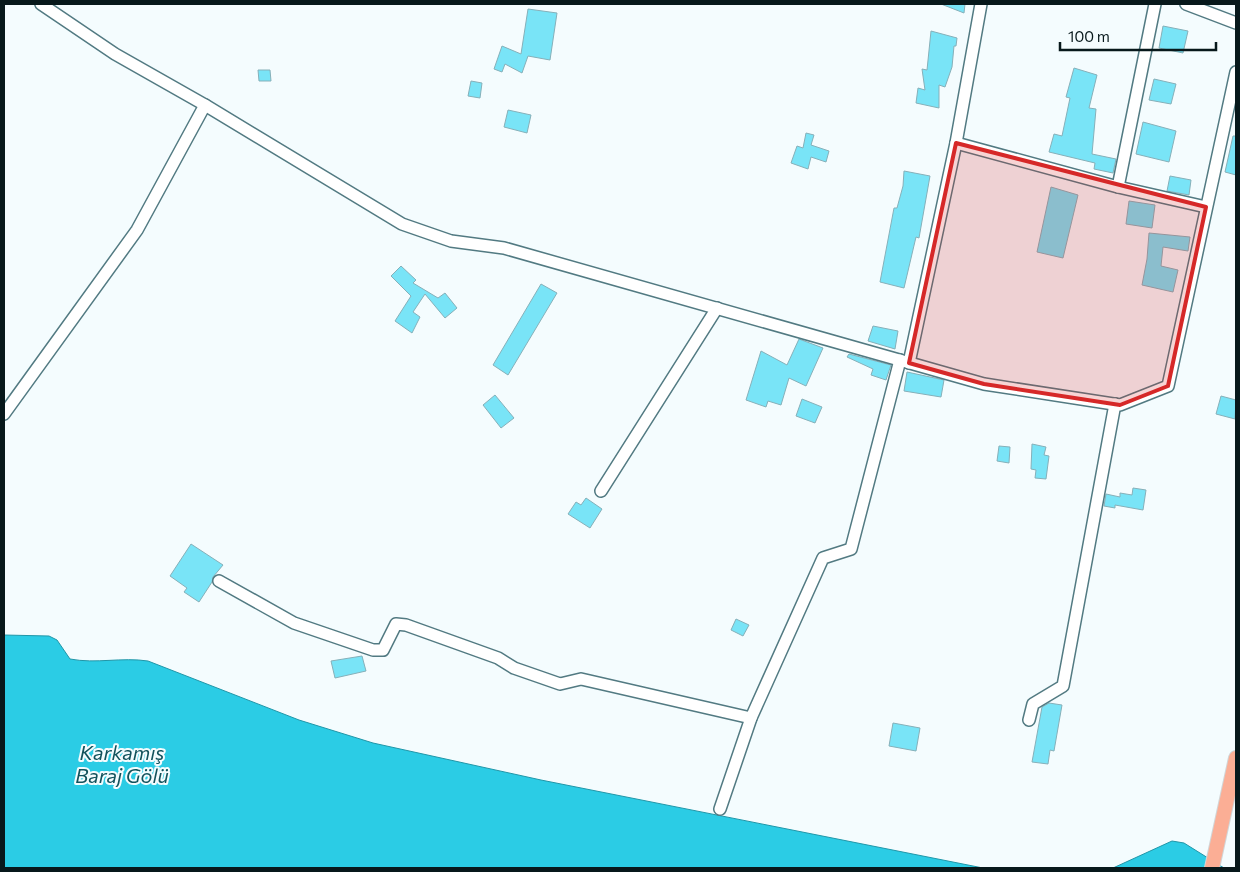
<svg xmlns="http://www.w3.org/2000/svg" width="1240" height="872" viewBox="0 0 1240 872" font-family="Commissioner,sans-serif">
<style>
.water{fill:#2bcce5;stroke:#2096a8}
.building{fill:#79e4f7;stroke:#86b0b9}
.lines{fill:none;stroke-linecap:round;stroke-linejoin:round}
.minor-casing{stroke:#527a82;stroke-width:14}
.major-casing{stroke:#d2d5d6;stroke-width:16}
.minor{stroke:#fff;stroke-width:11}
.major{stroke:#fbae95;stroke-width:14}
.marked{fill:#d62828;fill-opacity:0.2;stroke:#d62828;stroke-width:4;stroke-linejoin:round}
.labels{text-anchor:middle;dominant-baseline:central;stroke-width:4;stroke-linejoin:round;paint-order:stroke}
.water-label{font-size:20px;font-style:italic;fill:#12525c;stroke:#f4fcfe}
</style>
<rect width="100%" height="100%" fill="#f4fcfe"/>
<g class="water">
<path d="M4,635l45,1 8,4 13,19c26,5 52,-2 78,2l151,59 74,23 168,37 442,88h-979z"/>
<path d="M1172,841l12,2 40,25h-111z"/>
</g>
<g class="building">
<path d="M941,4h24l-1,9z"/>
<path d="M528,9l29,4 -7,47 -22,-4 -6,17 -17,-9 -3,8 -8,-3 8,-23 19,8z"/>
<path d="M1163,26l25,5 -5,22 -24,-5z"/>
<path d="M931,31l26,7 -1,8h-2l-2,21 -7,20 -6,-2v23l-23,-5 2,-15 7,2 -3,-21 5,1z"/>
<path d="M1074,68l23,7 -8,33 7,1 -4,45 24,5 -3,14 -19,-4 1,-6 -46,-11 5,-18 8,2 8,-38 -4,-1z"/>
<path d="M258,70h12l1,11h-12z"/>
<path d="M1154,79l22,5 -5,20 -22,-4z"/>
<path d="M471,81l11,2 -2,15 -12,-2z"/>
<path d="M508,110l23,5 -4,18 -23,-6z"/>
<path d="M1143,122l33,9 -7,31 -33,-8z"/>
<path d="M806,133l8,2 -3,10 18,6 -3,11 -15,-5 -3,12 -17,-6 6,-17 6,2z"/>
<path d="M1233,136h3v39l-11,-3z"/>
<path d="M904,171l26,5 -11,62 -3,-1 -12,51 -24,-6 14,-74h3l6,-22z"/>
<path d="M1170,176l21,4 -2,15 -22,-4z"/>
<path d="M1051,187l27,8 -15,63 -26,-6z"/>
<path d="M1129,201l26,4 -3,23 -26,-4z"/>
<path d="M1149,233l41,4 -2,14 -25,-4 -2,19 17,4 -5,22 -31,-7 5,-26z"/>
<path d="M401,266l15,14 -3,3 25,15 7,-5 12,15 -12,10 -20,-24 -12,18 7,5 -8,16 -17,-12 16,-25 -20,-20z"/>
<path d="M541,284l16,9 -49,82 -15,-10z"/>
<path d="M873,326l25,5 -3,18 -27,-8z"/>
<path d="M799,339l24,9 -17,38 -17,-8 -8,27 -13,-4 -2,6 -20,-7 15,-49 26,14z"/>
<path d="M849,354l42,11 -5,15 -15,-5 2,-6 -26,-12z"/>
<path d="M907,372l37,8 -3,17 -37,-6z"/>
<path d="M495,395l19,23 -13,10 -18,-23z"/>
<path d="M1221,396l15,4 -1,19 -19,-5z"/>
<path d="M802,399l20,8 -7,16 -19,-7z"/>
<path d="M1032,444l14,3 -2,8 5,1 -3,23 -11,-1 1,-8 -5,-1z"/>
<path d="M999,446l11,1 -1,16 -12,-2z"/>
<path d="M1133,488l13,2 -3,20 -28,-5v3l-11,-2 2,-12 14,3v-4l12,2z"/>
<path d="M586,498l16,11 -12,19 -22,-14 8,-12 5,3z"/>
<path d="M191,544l32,21 -10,12 -1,5 -13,20 -15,-10 3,-4 -17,-12z"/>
<path d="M736,619l13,6 -6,11 -12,-6z"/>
<path d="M362,656l4,15 -31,7 -4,-17z"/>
<path d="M1049,703l13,2 -8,46 -4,-1 -2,14 -16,-2 10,-55z"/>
<path d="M893,723l27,5 -4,23 -27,-5z"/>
</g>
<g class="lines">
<g class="minor-casing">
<g id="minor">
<path d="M41,4l74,50 90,51 197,119 49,17 53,7 480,136 136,21 48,-19 68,-314"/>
<path d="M1186,4l50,19"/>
<path d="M956,143l162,44 88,20"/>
<path d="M1118,187l37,-183"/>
<path d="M909,363l47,-220 25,-139"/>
<path d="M4,414l133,-184 68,-125"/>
<path d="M601,491l116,-183"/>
<path d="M219,581l75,42 79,27h10l13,-26 10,1 92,33 16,10 46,16 21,-5 170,39"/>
<path d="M1029,720l4,-16 30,-18 52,-282"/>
<path d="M720,809l31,-91 72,-160 28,-9 49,-189"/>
</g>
</g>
<g class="major-casing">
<path id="major" d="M1212,868l24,-110"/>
</g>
<use href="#minor" class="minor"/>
<use href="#major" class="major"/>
</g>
<path class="marked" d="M956,143l250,64 -38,179 -48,19 -136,-21 -75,-21z"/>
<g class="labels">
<g class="water-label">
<text x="122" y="752">Karkamış<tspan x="122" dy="23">Baraj Gölü</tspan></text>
</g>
</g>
<rect width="1240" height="872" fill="none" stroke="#07181b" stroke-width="10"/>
<path d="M1060 42v8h156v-8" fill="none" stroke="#07181b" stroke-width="2.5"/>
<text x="1068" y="42" font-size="15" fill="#07181b" stroke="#f4fcfe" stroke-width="4" paint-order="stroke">100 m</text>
</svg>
